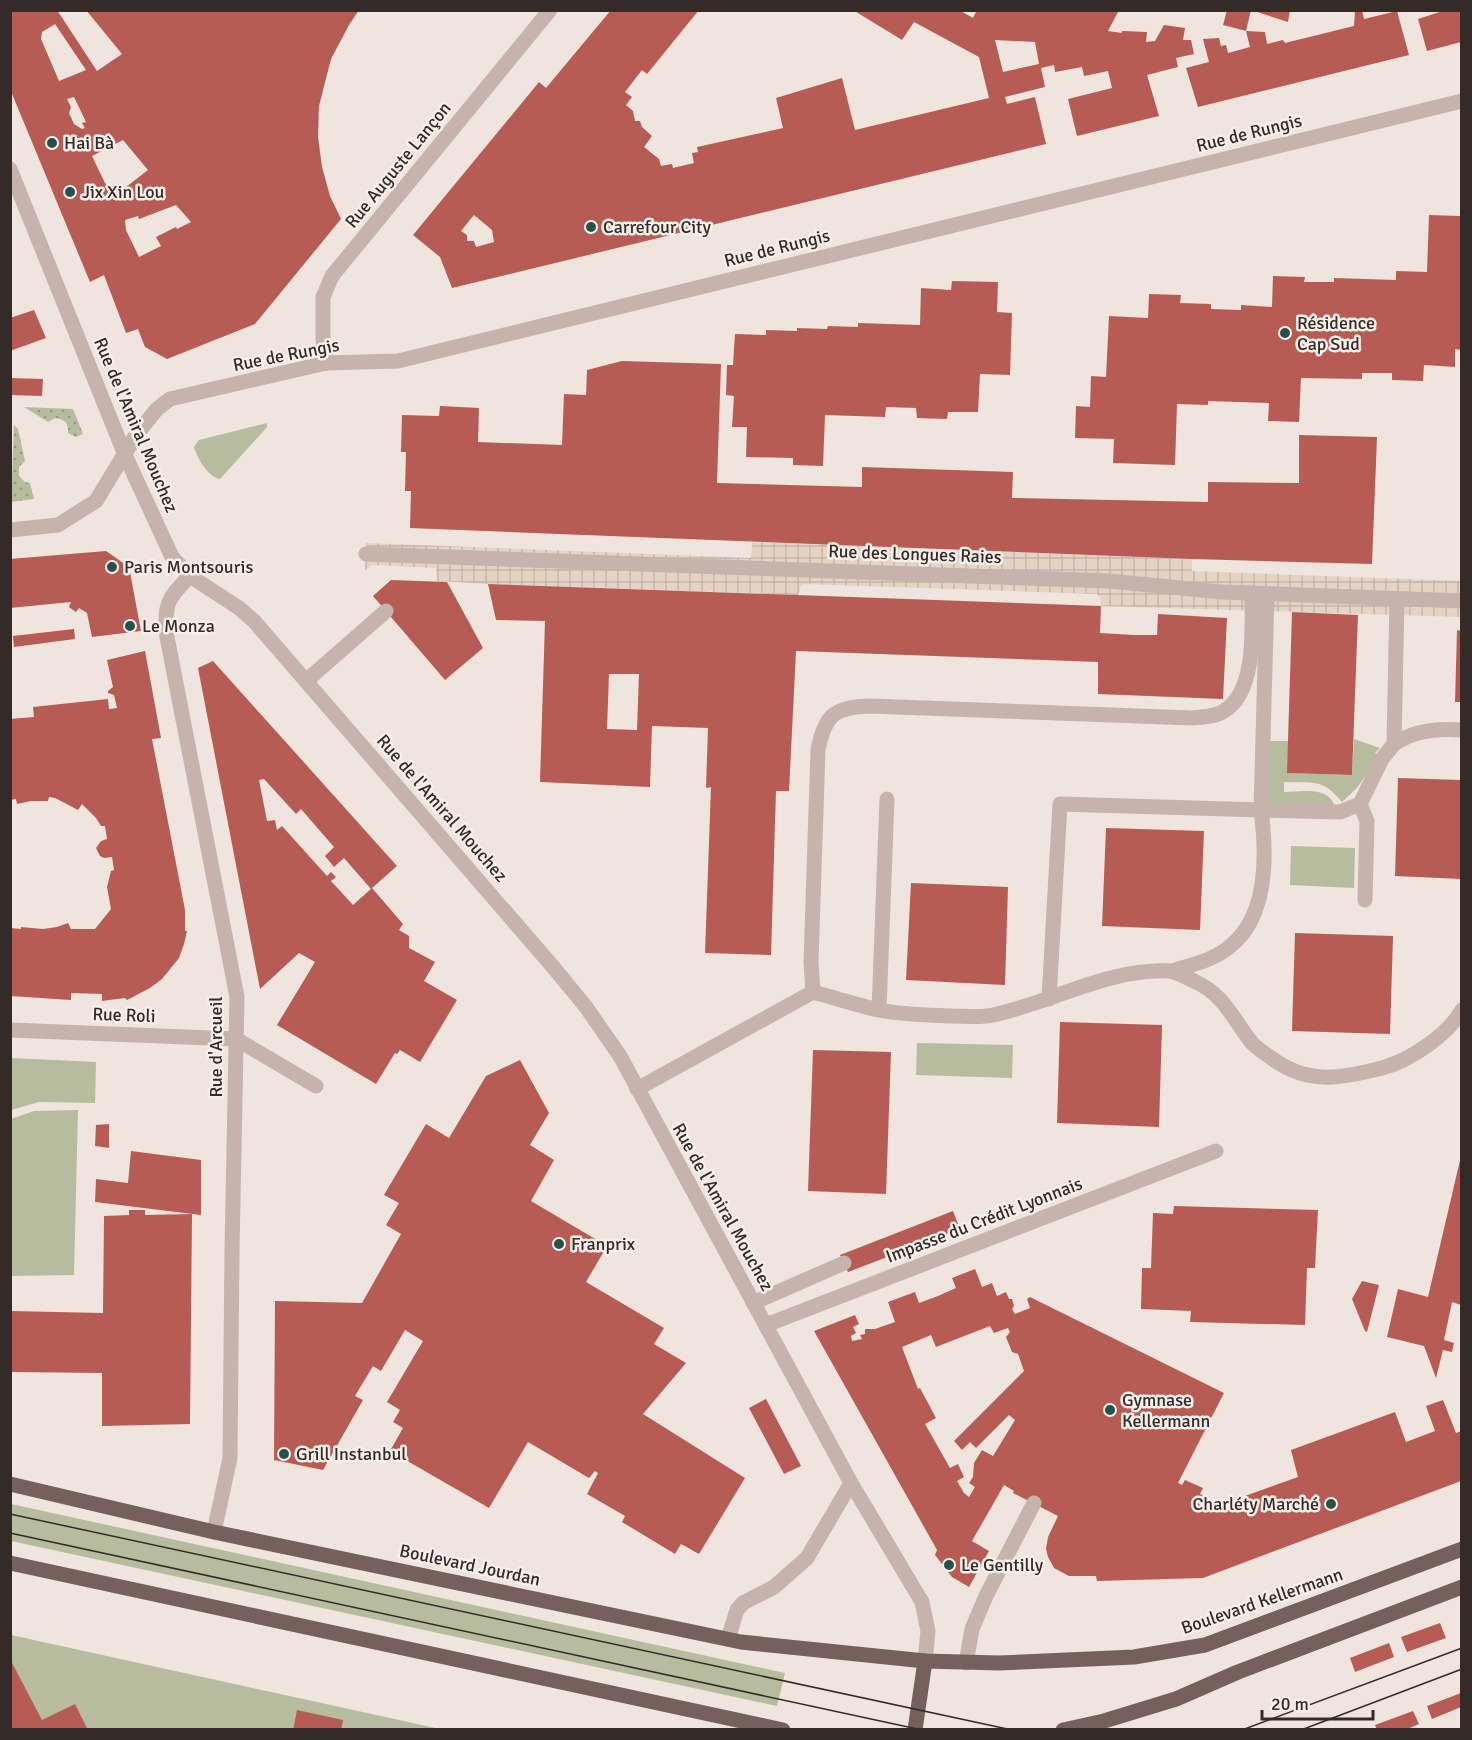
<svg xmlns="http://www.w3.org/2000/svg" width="1472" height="1740" viewBox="0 0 1472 1740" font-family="Signika,sans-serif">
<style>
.green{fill:#b7bc9f}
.garden{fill:url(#garden-dots)}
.plaza{fill:url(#plaza-grid)}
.building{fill:#b75c54;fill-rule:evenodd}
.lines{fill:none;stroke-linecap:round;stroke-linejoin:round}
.minor{stroke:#c6b3ab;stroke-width:15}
.major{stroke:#75605c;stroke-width:15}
.tram{stroke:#342b29;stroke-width:1.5}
.poi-dot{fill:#24514d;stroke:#f7efe9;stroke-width:2}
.labels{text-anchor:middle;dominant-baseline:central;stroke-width:5;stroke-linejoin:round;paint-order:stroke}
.street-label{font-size:18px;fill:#342b29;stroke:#f7efe9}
.poi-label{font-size:18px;fill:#342b29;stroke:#f7efe9;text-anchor:start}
</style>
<defs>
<pattern id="garden-dots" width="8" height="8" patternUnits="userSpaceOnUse" patternTransform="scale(1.5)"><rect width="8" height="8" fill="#b7bc9f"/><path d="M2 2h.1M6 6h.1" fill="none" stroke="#969982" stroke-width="1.8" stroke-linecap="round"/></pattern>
<pattern id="plaza-grid" width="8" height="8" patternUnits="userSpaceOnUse" patternTransform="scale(1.5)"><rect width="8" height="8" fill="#e5d3c6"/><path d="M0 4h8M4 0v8" fill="none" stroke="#c5b5aa"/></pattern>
</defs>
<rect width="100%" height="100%" fill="#efe4de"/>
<g class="green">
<path d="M267,423v4l-47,52c-12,-2 -23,-21 -26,-32l5,-7z"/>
<path d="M1354,739l26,9 -5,5 4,3 -22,32 -15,14c-19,-24 -29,-19 -58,-20v10c16,0 44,-6 50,13l-67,-2 1,-62h20v32l64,2z"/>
<path d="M1291,846l64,2 -1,40 -64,-3z"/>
<path d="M917,1043l96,2 -1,33 -96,-3z"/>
<path d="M11,1058l85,4 -1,41 -56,-1 -28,8z"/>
<path d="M78,1110l-4,165 -63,1v-157l23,-8z"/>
<path d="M11,1504l774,169 -8,33 -766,-165z"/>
<path d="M11,1635l429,94h-429z"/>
</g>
<g class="garden">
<path d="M24,407l49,2 10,25 -7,3 -8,-4c1,-9 -3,-14 -13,-15l-7,4z"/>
<path d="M14,425l4,4 7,32 -6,6v9l6,6 5,1 4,16 -23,3z"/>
</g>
<path class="plaza" d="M752,542l440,17v12l269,10 1,36 -361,-11 -1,-9 -3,-3 -292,-10 -4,2 -3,9 -310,-11 -51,-3 -1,-13 -64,-3 -7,5 1,-27 385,15z"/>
<g class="building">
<path d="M10,10h47l40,61 25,-17 -36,-44h273l-10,15 -18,34 -12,47 -1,31 4,30 8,29 11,23 -86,105 -88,35 -22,-12 -7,-18 -12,4 -22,-58 -14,7 -80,-193zM55,24l31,46 -27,11 -18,-42 1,-7zM74,97l12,25 -4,1 3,5 -3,1 -8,-5 -5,-11 2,-6 -4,-8zM123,140l25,30 -22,17 -13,6 -2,-5 -6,-5 -13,-27zM176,205l15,17 -14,7 -1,-2 -20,10 5,9 -22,11 -13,-27 -1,-10 13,-4 1,3z"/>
<path d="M611,10h88l-52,64 -5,-4 -17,22 7,5 -6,8 7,6 2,10h5l2,6 10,9 -8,11 15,12 2,7 11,-2 1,4 21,-5 -2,-10 6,-1 -1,-5 86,-19 -7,-30 66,-20 13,52 134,-32 -10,-41 -65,-35 -12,18 -49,-30h106l14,8 4,-8h142l-11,21 14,2v-2l25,1 -1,10 9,-1 9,-16 21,3 -2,12h8l3,14 -18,4 2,9 -31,8 12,41 -82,20 -9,-37 44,-11 -4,-17 -24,5 -2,-9 -27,5 -1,-7 -13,3 4,19 -40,10 2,7 28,-7 11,47 -594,144 -12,-31 -27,-22 126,-153 7,6zM995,40l40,2 4,22 -36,8zM474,215l18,15 2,12 -18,5 -2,-6h-7v-6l-6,-4z"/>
<path d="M1227,10h24l-5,21 19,1 2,12 16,-4 2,3 69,-17 1,-15 7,-1 2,9 33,-8 12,44 -211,52 -12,-39 23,-6 -6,-23 16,-1 2,8 5,-1 2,8 22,-6 -4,-16 -23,-6z"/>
<path d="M1251,10h39l-2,12z"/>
<path d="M1446,10h15v32l-34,9 -9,-32z"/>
<path d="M1429,215l31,1v9h1v125l-6,-1v18l-31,-2 -1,16 -31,-1v-7h-30v6l-61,-1 -2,44 -31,-1 1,-18 -61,-2v4l-31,-1 -2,61 -62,-2 1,-24 -39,-1 1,-32 14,1 1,-31 15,1 3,-61 39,2 1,-24 32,1 -1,8 31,1v5l30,1v-5l31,2 1,-31 32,1 -1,5h30v-4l62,2v-9l31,1z"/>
<path d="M952,281l46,1 -1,30 15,1 -2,62 -30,-1 -2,38h-30l-1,7 -30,-1 -1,-10 -30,-1 -1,10 -60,-2 -2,51 -30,-1v-7l-47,-1 1,-30h-15l2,-31 -8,-1 1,-30h6l2,-31 31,1v-5l31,1v-3l30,1 1,-3 30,1v-4l62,2 1,-37 30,2z"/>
<path d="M34,310l12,28 -36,13v-33z"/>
<path d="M622,361l99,3 -4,119 145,4v-20l151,5 -1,26 196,4v-20l91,1v-48l78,2 -5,127 -180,-5 -782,-31 1,-37h-6l1,-39h-5l1,-37 37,1 1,-10 39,2 -1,34 84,3 2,-51 22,1 1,-25z"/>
<path d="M10,378l33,1 -1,17 -32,-1z"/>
<path d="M106,551l23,16 12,64 -49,6 -5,-24 -8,-5 -3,4 -7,-5 2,-5 -61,6v-49z"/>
<path d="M391,580l56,2 36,66 -38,32 -72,-84z"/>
<path d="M488,584l613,22 -1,27 34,2h23l1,-21 69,4 -4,81 -125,-5v-32l-302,-11 -7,140h-13l-5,164 -66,-2 6,-166 -5,1 2,-60 -56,-2 -2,61 -110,-5 5,-161 -49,-1zM609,674h30l-2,56 -30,-1z"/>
<path d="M1292,612l66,3 -6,160 -65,-2z"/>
<path d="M74,629l1,10 -61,8 -1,-11z"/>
<path d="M1457,630l4,1v71h-6z"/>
<path d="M145,651l16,87 -9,1 33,171v21h2l-3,13 -5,14 -17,21 -12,9 -23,12 -2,-2 -23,3v-7l-31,-1v7l-61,-4v-68l11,1v-2l22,2 14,-2 11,-4 3,6h24l16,-20 -4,-22 4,-16 3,-1 -2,-13 -8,1 -4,-2 -4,-8 5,-7 6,-2 -2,-13h-4l-5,-8 -14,-14 -4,6 -23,-12 -6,-1 -1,4h-17l-14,3 -1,-5 -6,1v-81l24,-2 -1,-10 75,-8 1,10 8,-1 -3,-13 -6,-2v-2l5,-4 -6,-27z"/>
<path d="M213,661l184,205 -26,23 -27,-31 -10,9 -9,-11 9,-9 -33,-38 -5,5 -32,-35 -5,1 8,41 8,-1 2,10 5,-4 45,50 4,-4 5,5 -5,4 22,24 19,-17 31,36 -4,6 10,6v12l26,14 -11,19 33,19 -37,62 -20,-12 -3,4 -2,-1 -19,31 -99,-59 38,-63 -16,-9 -39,36 -62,-321z"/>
<path d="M1398,778l63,2v99l-66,-3z"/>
<path d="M1106,828l98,3 -4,99 -98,-4z"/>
<path d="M911,883l97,4 -3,98 -99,-5z"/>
<path d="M1295,933l98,3 -3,98 -98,-3z"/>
<path d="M1060,1022l102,3 -3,102 -102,-4z"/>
<path d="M813,1050l78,2 -5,142 -78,-3z"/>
<path d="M520,1060l29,53 -19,32 24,15 -23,41 76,45 -21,36 78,46 -10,16 32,19 -43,51 102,64 -46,76 -18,-10 -6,10 -53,-32 3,-6 -38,-22 11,-21 -3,-2 -6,7 -61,-36 -39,66 -99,-57 13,-23 -10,-6 7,-12 -13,-8 36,-61 -18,-11 -24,41 -8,-5 -18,30 8,4 -40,70 -49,-10 1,-159 87,2 39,-69 -15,-9 13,-22 -15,-8 42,-71 23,14 37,-62z"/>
<path d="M109,1124v24l-14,-2 1,-21z"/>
<path d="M131,1151l70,9v55l-106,-13 1,-23 32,4z"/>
<path d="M1461,1156v149l-9,-3 -8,38 10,3 -2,9 -9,-2 -7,28 -12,-32 -37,-9 11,-48 30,8z"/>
<path d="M1174,1206l144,4 -3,58h-8l-2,57 -115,-3 1,-11 -50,-2 1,-41h9l2,-55 20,1z"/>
<path d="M129,1210h16v5l47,-1 -2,210 -88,2v-53l-92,-1v-61l93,2 1,-97 25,-1z"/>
<path d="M953,1211l7,18 -31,12 -81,31 -8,-17z"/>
<path d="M975,1269l7,18 10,-4 5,13 9,-4 3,7h3l2,7 -2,3 3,5 15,-6 -3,-9 3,-2 194,96 -46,90 4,2 3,-5 18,8 -3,6 37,19 8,-17 53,-19 -7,-27 104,-38 11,30 29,-11 -9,-25 17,-6 13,33 5,-2v50l-258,97 -106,3 -1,-5h-27l-15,-8 -6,-11 -2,-8 2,-12 10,-21 -45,-23 1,-2 -10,-6 -32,56 17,10 -20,36 -17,-10 -17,-22 2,-5 -123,-219 41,-16 4,9 -6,3 3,6 -5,3 1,5 10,-2 -2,-4 5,-1v-5h10l20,-7 -7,-20 27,-10 4,11 19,-7 18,-8 -4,-10zM990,1326l4,7 14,-5 2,4 -4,5 6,15 6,2 6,17 -70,70 8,9 8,-8 6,6 33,-33 6,5 -22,36 -11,-6 -8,13 -1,14 -4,6 6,4 -6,10 -5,-4 -7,-12 7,-4 -6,-13 -8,4 -25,-44 11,-6 -16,-30 -2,1 -16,-42 29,-12 5,12z"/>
<path d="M1362,1281l17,4 -12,47 -2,-1 -13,-32z"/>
<path d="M766,1399l35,67 -17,8 -35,-66z"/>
<path d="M1440,1623l6,15 -39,14 -6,-15z"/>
<path d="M1389,1643l5,14 -39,15 -5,-14z"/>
<path d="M10,1659l32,61 33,-16 13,26h-78z"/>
<path d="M1461,1693v14l-29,12 -5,-13z"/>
<path d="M297,1710l46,10 -2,10h-48z"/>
<path d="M1413,1711l6,13 -14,6h-28l-2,-5z"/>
</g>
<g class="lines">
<g class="minor">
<path d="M10,169l115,286 47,102 18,19 49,32 15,13 300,347 32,39 34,49 231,427 71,119 6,29 -3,30"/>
<path d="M326,363l-3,-24v-42l9,-21 218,-266"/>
<path d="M10,530l48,-5 38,-24 40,-66 21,-26 13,-10 156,-36 72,-2 1064,-260"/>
<path d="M366,554l743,27 113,11 240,9"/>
<path d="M190,576c-23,23 -26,28 -23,61l70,360 -5,254 -2,207 -16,74"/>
<path d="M1267,594l-6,216 79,2 20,-8"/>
<path d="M306,681l80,-70"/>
<path d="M1394,744c20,-14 44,-16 68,-14"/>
<path d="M1365,900l2,-79 -7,-17 22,-45 12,-15 3,-145"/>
<path d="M813,992l-2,-30 7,-212c7,-36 17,-43 53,-44l321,12c11,-1 23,-1 32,-7 33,-20 28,-84 28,-118"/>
<path d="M1049,999l11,-195 201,6c6,45 8,108 -33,138 -17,13 -37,17 -56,23"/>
<path d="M879,1010l8,-211"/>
<path d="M10,1030l226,9 80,47"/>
<path d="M637,1089l176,-97c22,6 44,13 66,18 24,5 48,5 73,6 13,0 28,2 41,-1 57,-12 116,-47 176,-44 8,1 17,6 25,10 31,14 38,37 58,62 5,5 12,10 18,14 37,28 69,22 112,11 27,-7 66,-33 80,-58"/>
<path d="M753,1303l91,-40"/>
<path d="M766,1325l450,-174"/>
<path d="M728,1639l9,-29 6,-7 31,-16 33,-29 44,-75"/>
<path d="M966,1663l6,-34 14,-33 48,-93"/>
</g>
<g class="major">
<path d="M10,1484l204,48 527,110 184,19 74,2 135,-6 71,-12 257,-96"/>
<path d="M10,1563l773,167"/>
<path d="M915,1730l10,-69"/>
<path d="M1063,1730l41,-9 72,-22 62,-27 224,-85"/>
</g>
<g class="tram">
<path d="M10,1514l1002,216"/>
<path d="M10,1533l912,197"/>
<path d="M1242,1730l220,-82"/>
<path d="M1301,1730l161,-61"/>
</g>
</g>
<g class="poi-dot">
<circle cx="52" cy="143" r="6"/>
<circle cx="70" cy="192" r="6"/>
<circle cx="591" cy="227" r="6"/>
<circle cx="1285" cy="333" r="6"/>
<circle cx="112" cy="567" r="6"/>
<circle cx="130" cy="626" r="6"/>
<circle cx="559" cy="1244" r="6"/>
<circle cx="1110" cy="1410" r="6"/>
<circle cx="284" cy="1454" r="6"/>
<circle cx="1331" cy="1504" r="6"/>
<circle cx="949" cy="1565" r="6"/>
</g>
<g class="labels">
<g class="street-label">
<text transform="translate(1249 133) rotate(-14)">Rue de Rungis</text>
<text transform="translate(398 165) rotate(-51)">Rue Auguste Lançon</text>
<text transform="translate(777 248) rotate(-14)">Rue de Rungis</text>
<text transform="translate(286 355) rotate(-11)">Rue de Rungis</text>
<text transform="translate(136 425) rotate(67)">Rue de l'Amiral Mouchez</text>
<text transform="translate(915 554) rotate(2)">Rue des Longues Raies</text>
<text transform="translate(442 808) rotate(49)">Rue de l'Amiral Mouchez</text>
<text transform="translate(124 1015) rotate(2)">Rue Roli</text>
<text transform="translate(216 1047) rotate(-90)">Rue d'Arcueil</text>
<text transform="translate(723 1207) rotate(61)">Rue de l'Amiral Mouchez</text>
<text transform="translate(984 1220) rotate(-21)">Impasse du Crédit Lyonnais</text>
<text transform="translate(470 1565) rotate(12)">Boulevard Jourdan</text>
<text transform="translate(1262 1601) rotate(-19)">Boulevard Kellermann</text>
</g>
<g class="poi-label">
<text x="64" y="143">Hai Bà</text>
<text x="82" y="192">Jix Xin Lou</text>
<text x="603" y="227">Carrefour City</text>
<text x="1297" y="323">Résidence<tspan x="1297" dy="21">Cap Sud</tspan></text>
<text x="124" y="567">Paris Montsouris</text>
<text x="142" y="626">Le Monza</text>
<text x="571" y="1244">Franprix</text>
<text x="1122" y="1400">Gymnase<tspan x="1122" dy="21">Kellermann</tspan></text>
<text x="296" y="1454">Grill Instanbul</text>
<text x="1319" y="1504" text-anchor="end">Charléty Marché</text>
<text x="961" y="1565">Le Gentilly</text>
</g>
</g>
<rect width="1472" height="1740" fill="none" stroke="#342b29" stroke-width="24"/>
<path d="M1262 1710v9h111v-9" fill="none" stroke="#342b29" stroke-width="3"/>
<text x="1271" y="1710" font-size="18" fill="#342b29" stroke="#f7efe9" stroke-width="4.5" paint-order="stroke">20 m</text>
</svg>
